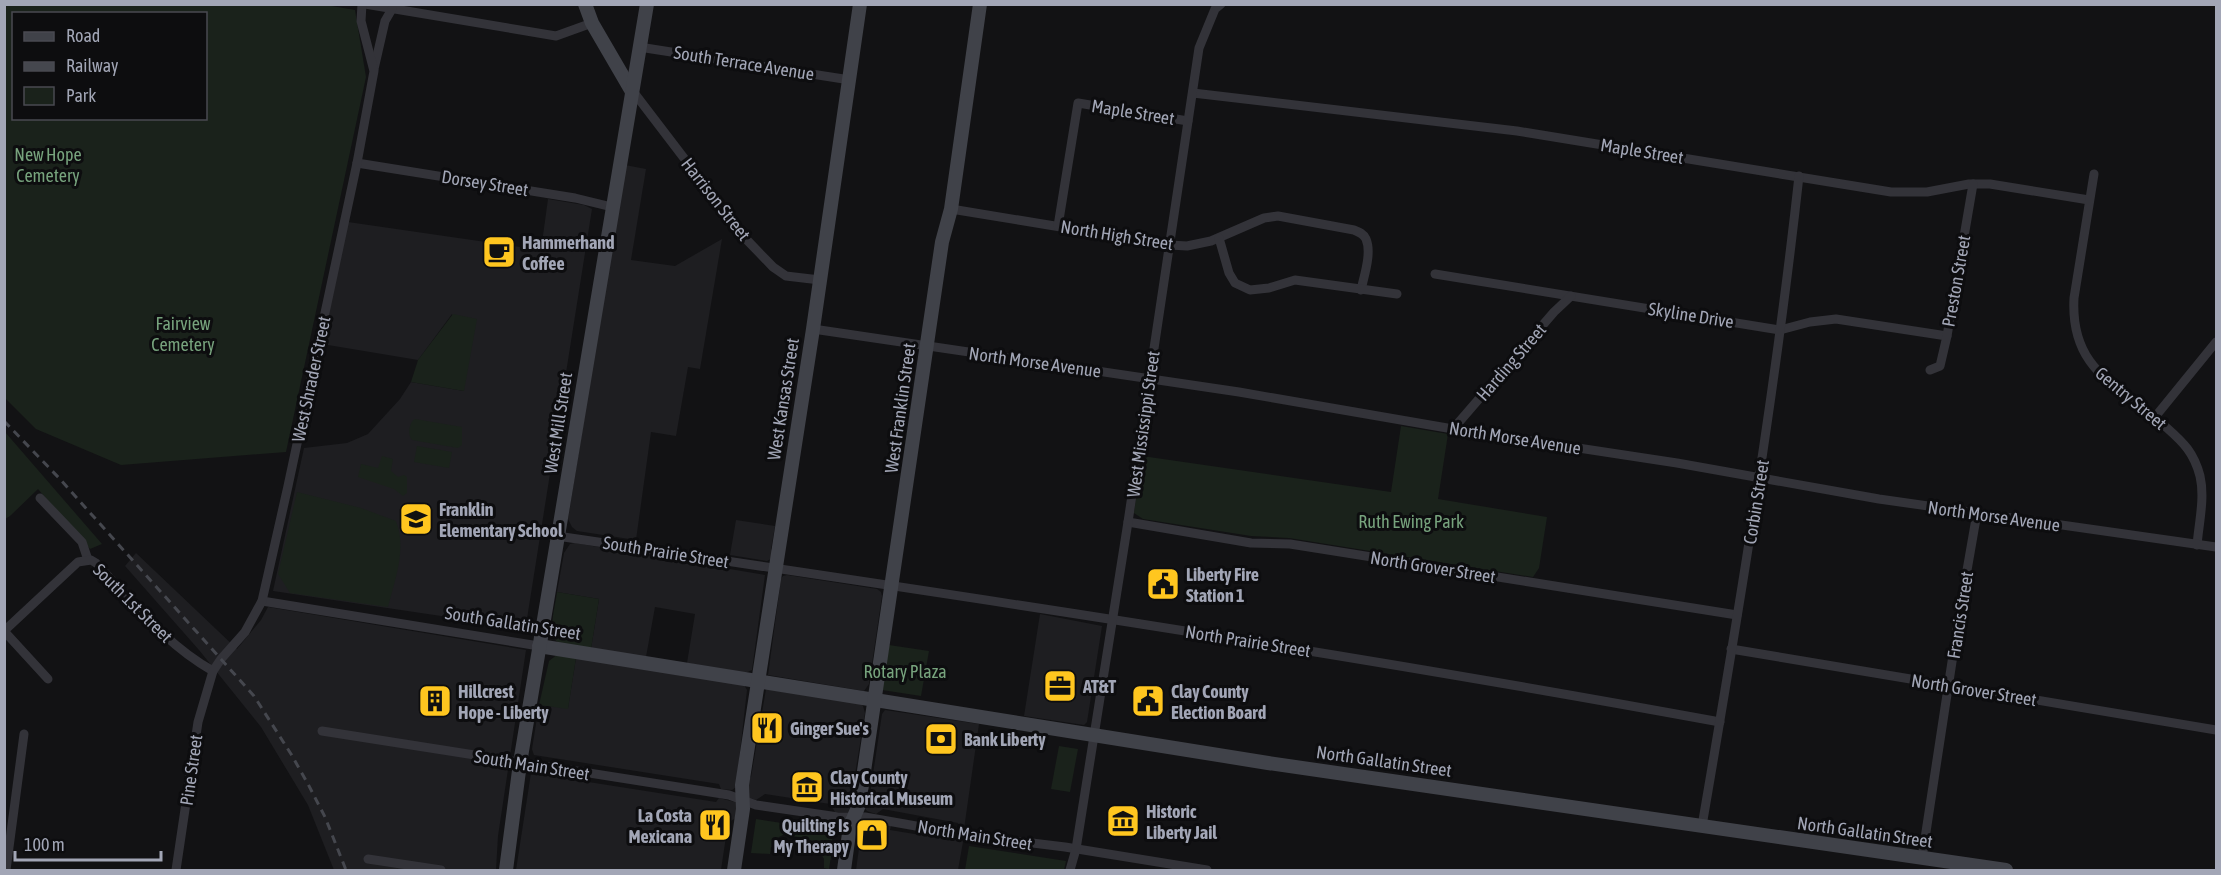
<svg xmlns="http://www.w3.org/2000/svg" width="2221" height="875" viewBox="0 0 2221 875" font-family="'Asap Condensed',sans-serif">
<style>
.built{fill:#1e1e21}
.green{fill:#1a221b;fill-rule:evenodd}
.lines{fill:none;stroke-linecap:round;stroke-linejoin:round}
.street{stroke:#333339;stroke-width:9}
.secondary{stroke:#404249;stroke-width:14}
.rail{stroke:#45474e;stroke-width:3;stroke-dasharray:8 6;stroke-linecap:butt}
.labels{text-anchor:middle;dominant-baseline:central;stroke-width:6;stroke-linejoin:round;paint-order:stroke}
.street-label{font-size:18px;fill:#a2a6b6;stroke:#0d0d0f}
.park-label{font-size:18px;fill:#77a37d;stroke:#0d0d0f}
.poi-label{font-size:18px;font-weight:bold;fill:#a2a6b6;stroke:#0d0d0f;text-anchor:start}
</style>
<rect width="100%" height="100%" fill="#121214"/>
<g class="built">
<path d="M625,165l21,4 -15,91 44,6 47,-27 -22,130 -12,-2 -12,69 -25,-4 -15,108 -59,-9 -5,-4 -4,-8z"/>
<path d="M548,199l36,6 8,4 -66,416 -4,3 -249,-37 31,-143 43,-5 21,-9 32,-35 11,-17 53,9 -12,-77 -34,46 -96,-16 26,-122 193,28z"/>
<path d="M736,520l39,6 -4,23 3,4 -1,5 -6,3 -37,-6z"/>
<path d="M575,543l190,32 -13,95 -7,3 -58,-10 8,-49 -40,-7 -9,50 -55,-8 8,-50 -42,-7 7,-39 6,-9z"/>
<path d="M136,553l101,96 24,-29 7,-13 258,43 -28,186 -2,34h-162l-26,-65 -47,-78 -62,-77 -74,-84z"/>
<path d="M787,575l90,14 4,3 1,4 -13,88 -5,7 -96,-16 13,-96 2,-3z"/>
<path d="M1040,614l62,12 -15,96 -3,3 -60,-9z"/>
<path d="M576,658l168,27 3,5 -11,97 -4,3 -11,-1 -2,-5 -185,-29 -2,-6 7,-44 29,3z"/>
<path d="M766,689l95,15 2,2 2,7 -13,80 3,5 -4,14h-16l-5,-8 -65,-10 -9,6 -7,-2 -2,-18 4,-3z"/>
<path d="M885,710l94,14 -15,105 -3,-1 -3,-5 -75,-14 -7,5 -9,-3 -4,-5 1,-7 6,-5 12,-80z"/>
<path d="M531,773l185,29 3,-4 16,4 3,3 -1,12 -9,6 -7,47h-205z"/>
<path d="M869,822l22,4 -1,4 49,8 1,-3 21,3 2,4 -5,28h-102l4,-29 -6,-9 4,-9z"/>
</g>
<g class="green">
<path d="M320,4l35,6 11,67 -80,375 -165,13 -85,-36 -31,-31 -1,-393zM14,14h192v104h-192z"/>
<path d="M453,314l24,5 -13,72 -53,-9 7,-22z"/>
<path d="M415,419l47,8v18l-4,3 -46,-8c-5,-5 -3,-18 3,-21z"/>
<path d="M1401,426l47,8 -10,65 109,18 -8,51 -6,9 -244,-39 -38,-2 -108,-17 -9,-6 8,-57 249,36z"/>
<path d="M5,432l97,112 -12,5 -52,-60 -28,27 -5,3z"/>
<path d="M417,446l35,6 -3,16 -35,-6z"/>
<path d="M382,456l11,3 -2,12 7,6 6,-2 3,2v16l-4,3 -9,-7 -36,-12 3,-13 17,4z"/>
<path d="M297,492l64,16 35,13c11,28 -1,58 -8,86l-98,-14 -12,-19z"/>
<path d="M557,592l42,7 -8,50c-9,-2 -24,-2 -33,-7 -12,-5 -2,-39 -1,-50z"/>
<path d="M889,645l40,6 -8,45 -39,-6z"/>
<path d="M558,654l18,4 -8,51 -29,-4 10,-44z"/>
<path d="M1059,746l19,3 -8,43 -19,-3z"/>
<path d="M756,819l79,12 -5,15 2,4 -3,19 -5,-1v-9l-4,-7h3l1,-7 -7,-1 -2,-3 -9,-1v-2l-23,-3 -4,2 -2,11 -6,-1 -1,7 -19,-1z"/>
<path d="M969,846l97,15 -2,9h-99z"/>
</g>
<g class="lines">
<g class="street">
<path d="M365,4l191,32 36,-13"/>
<path d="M639,47l211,33"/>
<path d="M374,69l11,-48 7,-12"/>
<path d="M632,90l113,148 28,29 13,9 34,4"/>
<path d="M1193,93l324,38 374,61h36l42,-8h21l99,16"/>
<path d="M357,163l218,35 37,9"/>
<path d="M2094,174l-20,124c-4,74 46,87 93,130 17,15 27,25 33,48 5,22 -1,46 -3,69"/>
<path d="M951,209l219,36 17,1 24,-5 53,-23 14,-2 76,14c5,2 10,4 12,9 6,14 -2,37 -5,51"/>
<path d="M1058,226l20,-123 110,18"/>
<path d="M1219,238l10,35 6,10 15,7 19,-2 26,-8 102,14"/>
<path d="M1435,274l345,56 30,-8 26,-3 111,17"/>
<path d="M813,329l426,63 214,37 224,34 202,36 337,48"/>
<path d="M1930,370l10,-4 7,-30 26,-152"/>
<path d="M2155,417l61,-75"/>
<path d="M1453,429l101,-117 17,-16"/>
<path d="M40,498l42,44 6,18"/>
<path d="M1128,522l123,21 39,1 447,71"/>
<path d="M557,536c388,57 777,115 1163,186"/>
<path d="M262,601l277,45"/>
<path d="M4,631l74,-69 13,-2 5,3c37,39 70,82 117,108"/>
<path d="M4,631l44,48"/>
<path d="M1731,649l485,81"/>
<path d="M322,731l407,64 27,10 82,12h27l102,18 98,12 142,23"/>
<path d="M1702,826c37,-216 73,-432 97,-650"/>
<path d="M1922,858l37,-242 18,-103"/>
<path d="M368,859l73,11"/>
<path d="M6,870l18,-136"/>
<path d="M176,870l22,-148 15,-51 8,-12 24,-27 17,-31 26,-115 69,-323 17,-92 -13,-50 1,-17"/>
<path d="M1070,870l6,-21 52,-327 71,-474 16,-39 6,-5"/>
</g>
<g class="secondary">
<path d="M585,4l7,19 39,67"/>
<path d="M539,646l729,117 738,107"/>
<path d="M506,870l14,-107 127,-759"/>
<path d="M734,870l9,-61 -1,-24 71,-456 47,-325"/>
<path d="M844,870l6,-44 9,-21 83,-563 9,-33 29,-205"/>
</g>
<path class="rail" d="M4,421l55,57 195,218 37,58 17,30 17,33 21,53"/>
</g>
<defs>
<g id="cafe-square" transform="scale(1.725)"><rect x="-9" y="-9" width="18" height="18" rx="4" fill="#ffc61f" stroke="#0d0d0f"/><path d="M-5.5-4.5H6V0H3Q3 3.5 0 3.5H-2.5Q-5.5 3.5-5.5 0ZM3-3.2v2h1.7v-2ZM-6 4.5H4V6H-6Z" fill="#111"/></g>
<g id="school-square" transform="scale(1.725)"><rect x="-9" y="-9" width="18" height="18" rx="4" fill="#ffc61f" stroke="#0d0d0f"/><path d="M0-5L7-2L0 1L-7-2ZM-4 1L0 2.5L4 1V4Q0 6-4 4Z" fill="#111"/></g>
<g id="civic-square" transform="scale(1.725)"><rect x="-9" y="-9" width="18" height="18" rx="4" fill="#ffc61f" stroke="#0d0d0f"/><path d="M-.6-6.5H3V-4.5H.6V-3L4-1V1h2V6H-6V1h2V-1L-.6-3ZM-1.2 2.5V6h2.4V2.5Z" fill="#111"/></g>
<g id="office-square" transform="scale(1.725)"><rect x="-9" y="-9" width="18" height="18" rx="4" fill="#ffc61f" stroke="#0d0d0f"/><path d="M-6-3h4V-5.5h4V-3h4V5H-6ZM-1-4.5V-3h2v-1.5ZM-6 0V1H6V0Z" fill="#111"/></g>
<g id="building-square" transform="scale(1.725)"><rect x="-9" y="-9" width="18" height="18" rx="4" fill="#ffc61f" stroke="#0d0d0f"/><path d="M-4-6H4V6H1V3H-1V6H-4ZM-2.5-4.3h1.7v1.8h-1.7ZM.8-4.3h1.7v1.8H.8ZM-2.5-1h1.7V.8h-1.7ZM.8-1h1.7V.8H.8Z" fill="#111"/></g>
<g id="restaurant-square" transform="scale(1.725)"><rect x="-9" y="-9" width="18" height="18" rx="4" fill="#ffc61f" stroke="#0d0d0f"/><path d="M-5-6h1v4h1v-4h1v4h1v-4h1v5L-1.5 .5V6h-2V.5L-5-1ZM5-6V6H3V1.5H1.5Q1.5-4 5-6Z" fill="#111"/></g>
<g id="bank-square" transform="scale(1.725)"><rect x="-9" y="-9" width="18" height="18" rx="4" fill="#ffc61f" stroke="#0d0d0f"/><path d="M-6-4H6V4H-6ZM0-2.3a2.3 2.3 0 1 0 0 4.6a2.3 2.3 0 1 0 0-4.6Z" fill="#111"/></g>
<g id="museum-square" transform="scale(1.725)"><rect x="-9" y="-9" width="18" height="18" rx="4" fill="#ffc61f" stroke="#0d0d0f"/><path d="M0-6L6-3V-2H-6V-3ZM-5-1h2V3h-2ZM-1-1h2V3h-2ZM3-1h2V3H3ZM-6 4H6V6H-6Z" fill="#111"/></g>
<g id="shop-square" transform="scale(1.725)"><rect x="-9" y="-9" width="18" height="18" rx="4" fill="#ffc61f" stroke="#0d0d0f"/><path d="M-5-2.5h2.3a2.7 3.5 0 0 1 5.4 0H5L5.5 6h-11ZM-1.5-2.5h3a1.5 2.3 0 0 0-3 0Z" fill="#111"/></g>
</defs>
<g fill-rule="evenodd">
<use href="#cafe-square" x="499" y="252"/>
<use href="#school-square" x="416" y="519"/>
<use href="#civic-square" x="1163" y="584"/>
<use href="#office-square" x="1060" y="686"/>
<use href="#building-square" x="435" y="701"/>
<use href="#civic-square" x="1148" y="701"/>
<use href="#restaurant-square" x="767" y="728"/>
<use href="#bank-square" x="941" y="739"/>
<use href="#museum-square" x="807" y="787"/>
<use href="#museum-square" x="1123" y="821"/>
<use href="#restaurant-square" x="715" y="825"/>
<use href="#shop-square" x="872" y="835"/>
</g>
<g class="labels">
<g class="street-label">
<text transform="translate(744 63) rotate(9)">South Terrace Avenue</text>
<text transform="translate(1133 112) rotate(9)">Maple Street</text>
<text transform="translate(1642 151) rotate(9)">Maple Street</text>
<text transform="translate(485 183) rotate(9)">Dorsey Street</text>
<text transform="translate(716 199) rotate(52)">Harrison Street</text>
<text transform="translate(1117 235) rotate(9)">North High Street</text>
<text transform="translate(1956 281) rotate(-80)">Preston Street</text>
<text transform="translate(1691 315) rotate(9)">Skyline Drive</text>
<text transform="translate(1035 362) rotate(8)">North Morse Avenue</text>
<text transform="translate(1511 362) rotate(-49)">Harding Street</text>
<text transform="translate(311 379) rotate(-78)">West Shrader Street</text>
<text transform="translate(2131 398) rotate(40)">Gentry Street</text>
<text transform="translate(783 399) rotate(-81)">West Kansas Street</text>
<text transform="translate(900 408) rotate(-82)">West Franklin Street</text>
<text transform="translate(558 423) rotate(-81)">West Mill Street</text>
<text transform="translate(1143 424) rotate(-82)">West Mississippi Street</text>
<text transform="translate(1515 438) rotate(9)">North Morse Avenue</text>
<text transform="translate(1756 502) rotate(-81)">Corbin Street</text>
<text transform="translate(1994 516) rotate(8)">North Morse Avenue</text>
<text transform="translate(666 552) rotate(9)">South Prairie Street</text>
<text transform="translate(1433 567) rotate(9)">North Grover Street</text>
<text transform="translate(133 603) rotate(45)">South 1st Street</text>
<text transform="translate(1960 615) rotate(-81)">Francis Street</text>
<text transform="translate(513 623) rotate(9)">South Gallatin Street</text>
<text transform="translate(1248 641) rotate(9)">North Prairie Street</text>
<text transform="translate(1974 690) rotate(9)">North Grover Street</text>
<text transform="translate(1384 761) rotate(8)">North Gallatin Street</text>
<text transform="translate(532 765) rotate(9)">South Main Street</text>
<text transform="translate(191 770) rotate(-82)">Pine Street</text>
<text transform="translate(1865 832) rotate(8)">North Gallatin Street</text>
<text transform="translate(975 835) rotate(9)">North Main Street</text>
</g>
<g class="park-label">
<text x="48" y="154">New Hope<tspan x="48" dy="21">Cemetery</tspan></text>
<text x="183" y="323">Fairview<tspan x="183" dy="21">Cemetery</tspan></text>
<text x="1411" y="521">Ruth Ewing Park</text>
<text x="905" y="671">Rotary Plaza</text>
</g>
<g class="poi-label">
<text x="522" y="242">Hammerhand<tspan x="522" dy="21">Coffee</tspan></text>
<text x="439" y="509">Franklin<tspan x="439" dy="21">Elementary School</tspan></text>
<text x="1186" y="574">Liberty Fire<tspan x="1186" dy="21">Station 1</tspan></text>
<text x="1083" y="686">AT&amp;T</text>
<text x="458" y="691">Hillcrest<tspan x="458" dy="21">Hope - Liberty</tspan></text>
<text x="1171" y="691">Clay County<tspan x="1171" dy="21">Election Board</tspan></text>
<text x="790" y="728">Ginger Sue's</text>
<text x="964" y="739">Bank Liberty</text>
<text x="830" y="777">Clay County<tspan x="830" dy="21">Historical Museum</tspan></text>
<text x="1146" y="811">Historic<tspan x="1146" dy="21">Liberty Jail</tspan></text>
<text x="692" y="815" text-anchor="end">La Costa<tspan x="692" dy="21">Mexicana</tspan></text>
<text x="849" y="825" text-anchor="end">Quilting Is<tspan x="849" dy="21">My Therapy</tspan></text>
</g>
</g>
<rect width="2221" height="875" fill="none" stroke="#a2a6b6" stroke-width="12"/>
<rect x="12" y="12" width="195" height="108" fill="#0d0d0f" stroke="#494a52" stroke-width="1.5"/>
<rect x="24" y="32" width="30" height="9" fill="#404249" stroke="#494a52" stroke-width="1.5"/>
<text x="66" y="42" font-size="18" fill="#a2a6b6">Road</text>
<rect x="24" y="62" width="30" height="9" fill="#45474e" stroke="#494a52" stroke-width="1.5"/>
<text x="66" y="72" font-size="18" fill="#a2a6b6">Railway</text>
<rect x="24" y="87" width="30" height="18" fill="#1a221b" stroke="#494a52" stroke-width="1.5"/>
<text x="66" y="102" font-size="18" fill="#a2a6b6">Park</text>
<path d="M15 851v9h146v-9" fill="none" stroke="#a2a6b6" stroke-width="3"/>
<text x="24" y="851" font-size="18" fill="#a2a6b6" stroke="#0d0d0f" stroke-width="4.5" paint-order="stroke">100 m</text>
</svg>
